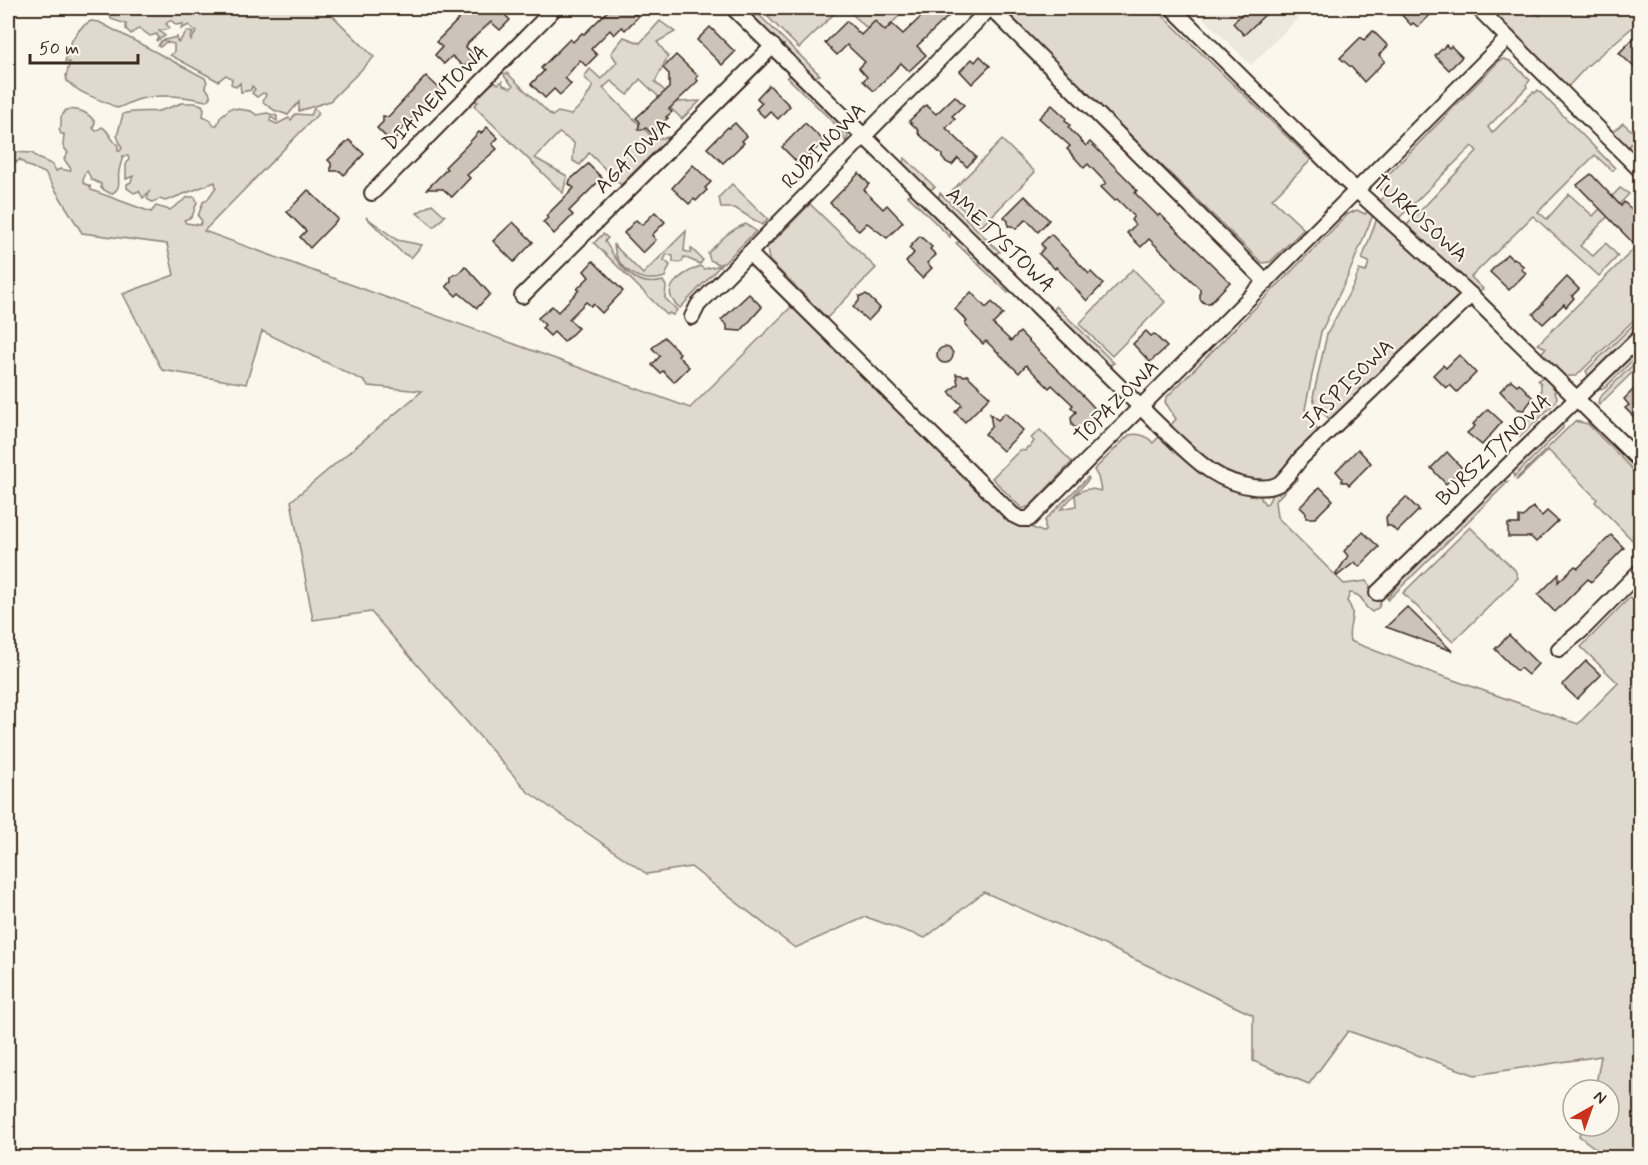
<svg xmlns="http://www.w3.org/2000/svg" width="1648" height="1165" viewBox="0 0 1648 1165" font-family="Mynerve,sans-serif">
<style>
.built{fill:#ede8dd}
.green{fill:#dfd9ce;stroke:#8d8276;stroke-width:1.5;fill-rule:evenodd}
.building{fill:#ccc4b9;stroke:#3b2a1e;stroke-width:1.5}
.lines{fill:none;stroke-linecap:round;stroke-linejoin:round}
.street-casing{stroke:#3b2a1e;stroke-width:18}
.street{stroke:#fbf7ec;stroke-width:14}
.labels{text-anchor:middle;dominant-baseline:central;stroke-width:4.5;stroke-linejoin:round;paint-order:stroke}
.street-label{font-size:21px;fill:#3b2a1e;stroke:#fbf7ec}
</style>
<rect width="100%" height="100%" fill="#fbf7ec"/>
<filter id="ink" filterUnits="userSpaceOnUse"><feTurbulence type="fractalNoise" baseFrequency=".0167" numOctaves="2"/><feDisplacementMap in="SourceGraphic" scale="12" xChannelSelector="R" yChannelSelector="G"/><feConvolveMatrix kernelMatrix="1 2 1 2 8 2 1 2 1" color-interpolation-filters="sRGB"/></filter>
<g filter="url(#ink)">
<path class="built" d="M1193,8h115l-57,57z"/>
<g class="green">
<path d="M101,8h230l-3,3 46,46 -44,44 -31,10v-9l-11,13 -14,-5 -11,-8 3,-8 -3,-1 -6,4 -5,-4 3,-4 -3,-3 -1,4 -10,2 -1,-9 -4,4 -5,-3 1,-5 -6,-4 -8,6 -48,-26 4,-3v-8l-8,-2 -6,5 -2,-1 3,-5 16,-4v4l2,1 8,-11 6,2 -3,5 1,2 6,-9h-3l-5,-6 -8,4 2,-5 -7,1 -4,-4h-3l-3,3 3,3 -1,2 -9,2 6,5 -9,5 2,-3 -1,-4 -7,2 -11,-8 -8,6 -5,-5v-5l-15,-5 -1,-4 -6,-1z"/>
<path d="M743,8h9l68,67 -6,2 -30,-30v-2l-2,1z"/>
<path d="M762,8h78l-41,40 -39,-39z"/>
<path d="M846,8h61l-30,30z"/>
<path d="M1010,8h145l156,152 -39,39 32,30 -34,33 -8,1 -193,-188 -58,-59z"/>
<path d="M1484,8h41l15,8 6,-8h94v13l-54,46 -21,23z"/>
<path d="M91,21l8,1 106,56 2,4 -2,4 5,8v4l-4,3c-22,-5 -50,-8 -72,0 -6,2 -11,6 -17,7 -17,-10 -36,-12 -50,-27l-1,-5 4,-14h-5c3,-16 10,-33 26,-41z"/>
<path d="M660,21l15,11 -18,10 11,14 -13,26 22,20 23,-1 -18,18 -42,-40 -12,16 -17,-14 -8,7 51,51 15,-2 -48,48 -32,-32 -9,12 -7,-4 1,-18 -15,-10 -24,25 32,18 -4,17 -89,-87 4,-4 -4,-1 8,-14h6l7,-5 3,2 4,-3 1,4 8,3 2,-2 -8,-9 -1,-3 3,-1 45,43 6,-4 13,3 12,-12 10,-17 -9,-9 6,-8 11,10 16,-17 -6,-9 13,-16 16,6z"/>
<path d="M1504,59l6,2 20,19 -4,5 1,2 -39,40 4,6 41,-41 2,1 3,-3 77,78 -3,3 -17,-16 -57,57 9,7 22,-25 24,22 27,-28 9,6 -49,52 13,10 13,-13 12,13 -19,20 -66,-60 -62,61 12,12 -6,5 -73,-66 73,-77 -5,-5 -76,75 -19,-17 8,-8 -6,-8 2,-6 119,-122z"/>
<path d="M792,75l53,52 3,9 -2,7 -5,-13 -54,-53z"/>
<path d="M181,103h14l7,2 2,4 -1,7 8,4 2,5h4l4,-9 10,-8 20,3 6,4 10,-2 10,3v5l-6,-4 -1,4 7,3 12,-6 2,2 4,-6 16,1 3,-7 5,5 -115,118 486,177 103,-103 225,220 10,1 15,6 2,-1v-11l43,-43 1,2 -28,30 15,-3 -1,-11c9,-7 15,-7 26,-4l-3,-14 -4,-7 35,-35c9,-2 18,1 24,8l7,-7 100,56 1,7 4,5 3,-1 5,-11 22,-16 3,2 -23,23 2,16 67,67 22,-3 15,19 -2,7 -7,5 -6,-5c-3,-8 -7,-13 -16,-14l-3,8c12,16 -1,23 3,40l75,29 153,54 40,-41 -37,-36 49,-50 10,10v550h-33l-28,-21 2,-10h28v-36h-14l6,-34 -126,19 -127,-44 -39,53 -56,-23v-46l-151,-71 -118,-52 -59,46 -59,-21 -71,31 -104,-81 -44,7 -119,-82 -157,-180 -58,8 -22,-119 131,-110 -54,-5 -4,-5 -102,-50 -16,53 -84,-14 -39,-76 51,-19 -7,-31 -85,-11 -37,-60 -19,-8 -6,-6 -4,4 -2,-7h-3l2,-4 19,1 6,5 15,7 3,6 4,-2 10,2 1,-2 -7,-10 4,-6 -5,-7 1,-12h-3l-2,-5 2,-2v-10l5,-7c12,-2 22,2 29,12l-2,6 3,3 6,-4c8,4 8,13 16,18v6h2l2,-3 -5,-12 6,-22c7,-3 27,-2 35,-3 2,0 19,-6 23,-8zM123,156h5l1,3 -3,6v14l7,-3 -2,6 -4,2v4l7,5 5,-2 4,7 6,-6 -2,7 5,3 8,-3 5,2 3,-1 47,-18 1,5 -9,13 -4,2 -5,14 4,5 -2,4 -14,-2 -2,-3 8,-3 5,-15 -2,-5h-7l-18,13 -14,-4 -5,6 -60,-22 -1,-4 -7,-3 1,-9 3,-3 5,9 9,4v4l10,6c12,-7 6,-13 8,-23 1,-5 3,-11 4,-15z"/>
<path d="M1623,123l15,13 -9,10 -4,1 -13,-14z"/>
<path d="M1002,140l33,32 -54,55 -33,-32z"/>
<path d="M905,158l30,29 -6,3 -27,-26z"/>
<path d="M732,184l36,35 -6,6 -27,-17h-14l-2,-11z"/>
<path d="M913,193l38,39 -1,5 -43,-42z"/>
<path d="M940,193l60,59 -6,2 -56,-55z"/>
<path d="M432,204l13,12 -11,11 -17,-14z"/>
<path d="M810,204l66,64 -49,50 -58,-58 -2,-12z"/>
<path d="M1357,210l8,4 3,-3 5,4 -26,63 -26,54 -16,77 8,10 6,16 -44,44c-16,6 -50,-3 -65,-12 -11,-7 -30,-30 -40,-41l6,-7 -11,-17 1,-4 182,-184z"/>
<path d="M366,217l31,23 25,5 -11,13 -10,-6z"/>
<path d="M1377,218l81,73 1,7 -126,124 -17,-15 -3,-10 14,-63 27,-50 5,-14 7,2 3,-10 -7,-3z"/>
<path d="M746,224l10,7 -32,32 -6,1 -8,-4 -2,-7c12,-12 21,-23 38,-29z"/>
<path d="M686,231l-2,20 7,2v-5l12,12 -3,4 -16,-7 -2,5h-9v-6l-6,-2 -3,6 6,5 -5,12c-23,8 -49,-7 -51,-32l29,29z"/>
<path d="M603,234l5,4 -3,3c13,23 28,48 58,40l3,5 -1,12 12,12 -4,5 -4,-2 -2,2 -73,-72z"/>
<path d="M961,241l49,48 -2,4 -52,-50z"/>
<path d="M1640,243v71l-64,62h-7l-3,3 -26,-25 6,-6 -8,-4z"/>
<path d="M721,265l-41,43c-24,-19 2,-34 20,-42l4,3z"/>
<path d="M1133,269l32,33 -53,54 -33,-32z"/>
<path d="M1056,306l58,57 -6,3 -55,-54z"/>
<path d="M1640,318v10l-51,50 -3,-7z"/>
<path d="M1640,347v6l-35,35 -4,1 -2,-2z"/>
<path d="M1640,358v7l-41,40 -1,-1 1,-6z"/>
<path d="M1544,376l13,12 -3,4 3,4 -1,6 -36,35v-3l-4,-1 25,-25v-24l-3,-4z"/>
<path d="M1563,421v7l-49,49 -1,-7z"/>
<path d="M1575,421l13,3 52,53v71l-45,-46 2,-3 -49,-49 -31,30 -1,-1z"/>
<path d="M1040,430l32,32 -42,44 -8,3 -30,-31 28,-28 5,1 2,-4h3l4,-6 -3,-3z"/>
<path d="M1504,481l4,1 -120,118 -1,-2 30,-35 84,-81z"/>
<path d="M1470,527l45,43 3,8 -65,64 -50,-49z"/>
</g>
<g class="building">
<path d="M470,8h28l12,12 -10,10 -9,-8 -23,21 -2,4 9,9 -11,11 -12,-11 -8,8 -9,-9 7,-8 -6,-5z"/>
<path d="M611,8h18l9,9 -13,13 -3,-3 -8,8 -4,-5 -19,19 6,6 -11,11 -6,-6 -15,18 6,6 -11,11 -6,-6 -9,9 -14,-14 13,-13 -3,-3 29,-29 3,3 9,-9 2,1z"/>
<path d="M935,8h22l-40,38 9,9 -17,16 -8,-8 -27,28 -11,-10 4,-4 -8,-9 6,-6 -18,-17 -10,10 -12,-12 22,-22 14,14 14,-14 10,10 7,-7 11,10 21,-20 2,2z"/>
<path d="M1248,8h24l-28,27 -11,-12z"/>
<path d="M1395,8h31l6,5 -14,14 -5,-4 -2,2z"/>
<path d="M710,27l25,25 -13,13 -25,-25z"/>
<path d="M1373,31l15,15 -9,9 6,6 -21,21 -12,-14 -12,-10 21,-21 3,3z"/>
<path d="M1641,31v31l-6,6 -16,-15z"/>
<path d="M1446,45l3,3 2,-2 11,11 -13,13 -14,-14z"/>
<path d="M676,55l22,21 -2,2 2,3 -29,28 3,3 -6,5 2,1 -16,16 -6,-6 -8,2 2,-8 -4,-4 33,-30v-14l-6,-6z"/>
<path d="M980,56l10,10 -18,18 -12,-13 12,-12 3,3z"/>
<path d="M426,76l15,14 -44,44v4l-7,3 -13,-13 6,-6v-6l5,1z"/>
<path d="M769,85l21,21 -12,13 -8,-8 -6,6 -8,-8 6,-6 -5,-5z"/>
<path d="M955,96l9,9 -12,11 3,3 -9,9 30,29 -9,10 -9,-9 -6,7 -6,-3 -4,-4v-3l-24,-22 1,-2 -10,-10 17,-16 10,9z"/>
<path d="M1052,105l14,13 -1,2 5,5 -2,2 18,19 4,-4 42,42 5,7 -2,2 23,23 2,-2 70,68 -20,21h-6l-4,-4v-10l-51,-50 -8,8 -14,-14 8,-8 -4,-5 3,-4 -17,-17 -2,2 -14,-14 5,-4 -18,-19 -4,4 -17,-19 3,-3 -31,-28z"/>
<path d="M735,123l12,13 -5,5 2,2 -21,20 -16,-15 21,-21 1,1z"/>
<path d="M805,123l19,18 -24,24 -18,-18z"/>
<path d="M487,127l11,11 -6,6 5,5 -30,26 3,3 -18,19 -9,-8h-16l20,-20 -2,-2 20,-20 14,-15 2,1z"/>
<path d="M349,140l15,14 -20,21 -4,-4h-9v-8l-3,-3z"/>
<path d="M588,164l14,14 -33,33 4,4 -19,19 -11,-12 5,-4 -2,-2 28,-28 -5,-4 1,-4z"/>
<path d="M693,165l18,17 -6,6 2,2 -11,11 -2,-2 -5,5 -17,-16z"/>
<path d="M859,173l10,11 -5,6 19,19 4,-4 16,17 -16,16 -20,-15 -8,8 -29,-28z"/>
<path d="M1591,174l30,32 3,-4 17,16v17l-8,8 -56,-58z"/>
<path d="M308,190l30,29 -28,29 -10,-11 6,-6 -19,-19z"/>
<path d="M1025,196l24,24 -11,12 -12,-13 -10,10 -4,-3h-4v-5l-4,-4z"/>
<path d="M655,212l10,10 -13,13 4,5 -13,13 -19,-20 12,-13 6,5z"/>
<path d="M513,222l20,20 -19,20 -21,-21z"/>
<path d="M1051,234l38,40 2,-2 12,12 -16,17 -31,-34 -1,2 -16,-15 5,-6 -3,-4z"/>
<path d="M920,236l12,11 -2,2 6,6 -9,8 5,5 -10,10 -16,-16 8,-9 -5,-5z"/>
<path d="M1507,254l5,5 2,-1 10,9 -3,2 5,4 -17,17 -19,-18z"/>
<path d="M593,261l30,30 -21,22 -9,-9 -2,2 -5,-4 -17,17 9,9 -14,14 -10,-10 -4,4 -8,-8 3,-3 -7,-7 14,-12 6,6 21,-22 -2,-1 12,-12 -5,-6z"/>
<path d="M465,266l25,28 -13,14 -18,-15 -3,3 -10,-10 5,-5v-4l4,-3h3z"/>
<path d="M1567,277l12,12 -7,7 2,2 -8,9 -2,-3 -21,20 -10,-10 10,-10 -1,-1z"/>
<path d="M971,292l15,16 6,-6 11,12 -10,10 18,17 9,-9 69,70 10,11 -5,5 1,7 -6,-1 -6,5 -7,-1 -4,-3 -1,-8 5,-5 -5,-5 2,-2 -21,-20 -3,3 -23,-23 -7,8 -33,-32 -3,3 -10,-10 -8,-10 2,-3 -12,-12z"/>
<path d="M749,294l13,13 -21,24 -14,-1v-5l-6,-5z"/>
<path d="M866,294l14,14 -12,13 -15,-14 6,-6v-5h4z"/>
<path d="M1146,331l5,5 3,-2 13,13 -17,15 -17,-18z"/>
<path d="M664,337l16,16 -2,3 11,11 -15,15 -11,-11 -3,2 -8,-8 8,-9 -8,-8z"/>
<circle cx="945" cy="355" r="8"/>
<path d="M1459,355l17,18 -19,19 -7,-7 -4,3 -13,-13 10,-10 3,3z"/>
<path d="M956,374l9,2 2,-1 23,22 -25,25 -10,-10 7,-7 -13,-13 9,-8z"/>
<path d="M1511,380l6,5 2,-2 14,15 -9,12 -7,-1 -17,-18z"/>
<path d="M1633,390l5,6 3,-2v30l-16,-16 4,-3 -5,-6z"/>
<path d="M1488,409l14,13 -20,23 -15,-12 8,-7 -2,-2z"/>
<path d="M1005,413l18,17 -20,21 -18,-17 7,-8 -2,-12 8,6z"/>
<path d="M1358,449l13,14 -22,22 -2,-3h-5v-4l-6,-7z"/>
<path d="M1447,452l15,16 -16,16 -15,-16z"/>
<path d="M1320,487l13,13 -18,18h-9v-5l-6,-6z"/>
<path d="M1406,497l13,13 -22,22 -6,-6h-4l-1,-9z"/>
<path d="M1533,507l9,9 5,-5 11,10 -22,21 -5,-5h-23v-13h11v-7h4z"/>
<path d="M1363,532l16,15 -20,20 -4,-5 -18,14 -1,-2 12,-18 -4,-5z"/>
<path d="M1611,535l13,13 -33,34 -3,-3 -33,33 -17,-17 21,-21 -1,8 17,-16 3,2z"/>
<path d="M1407,607l45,44 -66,-24z"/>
<path d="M1509,635l29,29 -10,11 -8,-7 -3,3 -22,-22z"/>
<path d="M1586,661l15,14 -24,24 -15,-14z"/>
</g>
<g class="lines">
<g class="street-casing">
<g id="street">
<path d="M733,8l435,426c28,26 46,47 85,53 9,1 20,1 27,-4 8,-7 15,-17 21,-25l170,-163"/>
<path d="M991,8l275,274"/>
<path d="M1172,8l171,170 128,117 169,166"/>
<path d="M1478,8l162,162"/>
<path d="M372,193l183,-185"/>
<path d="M749,253l264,262 8,4h8l479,-481"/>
<path d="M522,296l251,-250"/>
<path d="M692,317l6,-12 292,-297"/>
<path d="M1377,593l263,-256"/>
<path d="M1559,649l22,-18 59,-60"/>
</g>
</g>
<use href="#street" class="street"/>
</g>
</g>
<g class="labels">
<g class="street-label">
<text transform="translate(436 98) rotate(-45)">DIAMENTOWA</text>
<text transform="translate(824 146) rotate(-46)">RUBINOWA</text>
<text transform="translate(633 156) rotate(-45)">AGATOWA</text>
<text transform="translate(1420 219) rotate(42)">TURKUSOWA</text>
<text transform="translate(1000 240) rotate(44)">AMETYSTOWA</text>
<text transform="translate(1348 384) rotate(-44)">JASPISOWA</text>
<text transform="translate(1117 402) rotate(-45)">TOPAZOWA</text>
<text transform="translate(1494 450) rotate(-44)">BURSZTYNOWA</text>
</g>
</g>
<rect width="1648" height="1165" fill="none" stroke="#fbf7ec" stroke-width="30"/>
<rect x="15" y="15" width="1618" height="1135" fill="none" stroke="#3b2a1e" stroke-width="2" filter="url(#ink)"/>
<g transform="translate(1591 1108) rotate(40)"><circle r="28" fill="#fbf7ec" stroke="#aea59a" stroke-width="1.5"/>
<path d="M0-4.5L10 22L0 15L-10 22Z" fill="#c8321e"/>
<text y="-9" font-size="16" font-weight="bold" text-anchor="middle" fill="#3b2a1e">N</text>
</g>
<path d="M30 54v9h108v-9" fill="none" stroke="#3b2a1e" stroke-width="3"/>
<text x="39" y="54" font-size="18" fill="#3b2a1e" stroke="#fbf7ec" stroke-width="4.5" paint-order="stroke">50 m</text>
</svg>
